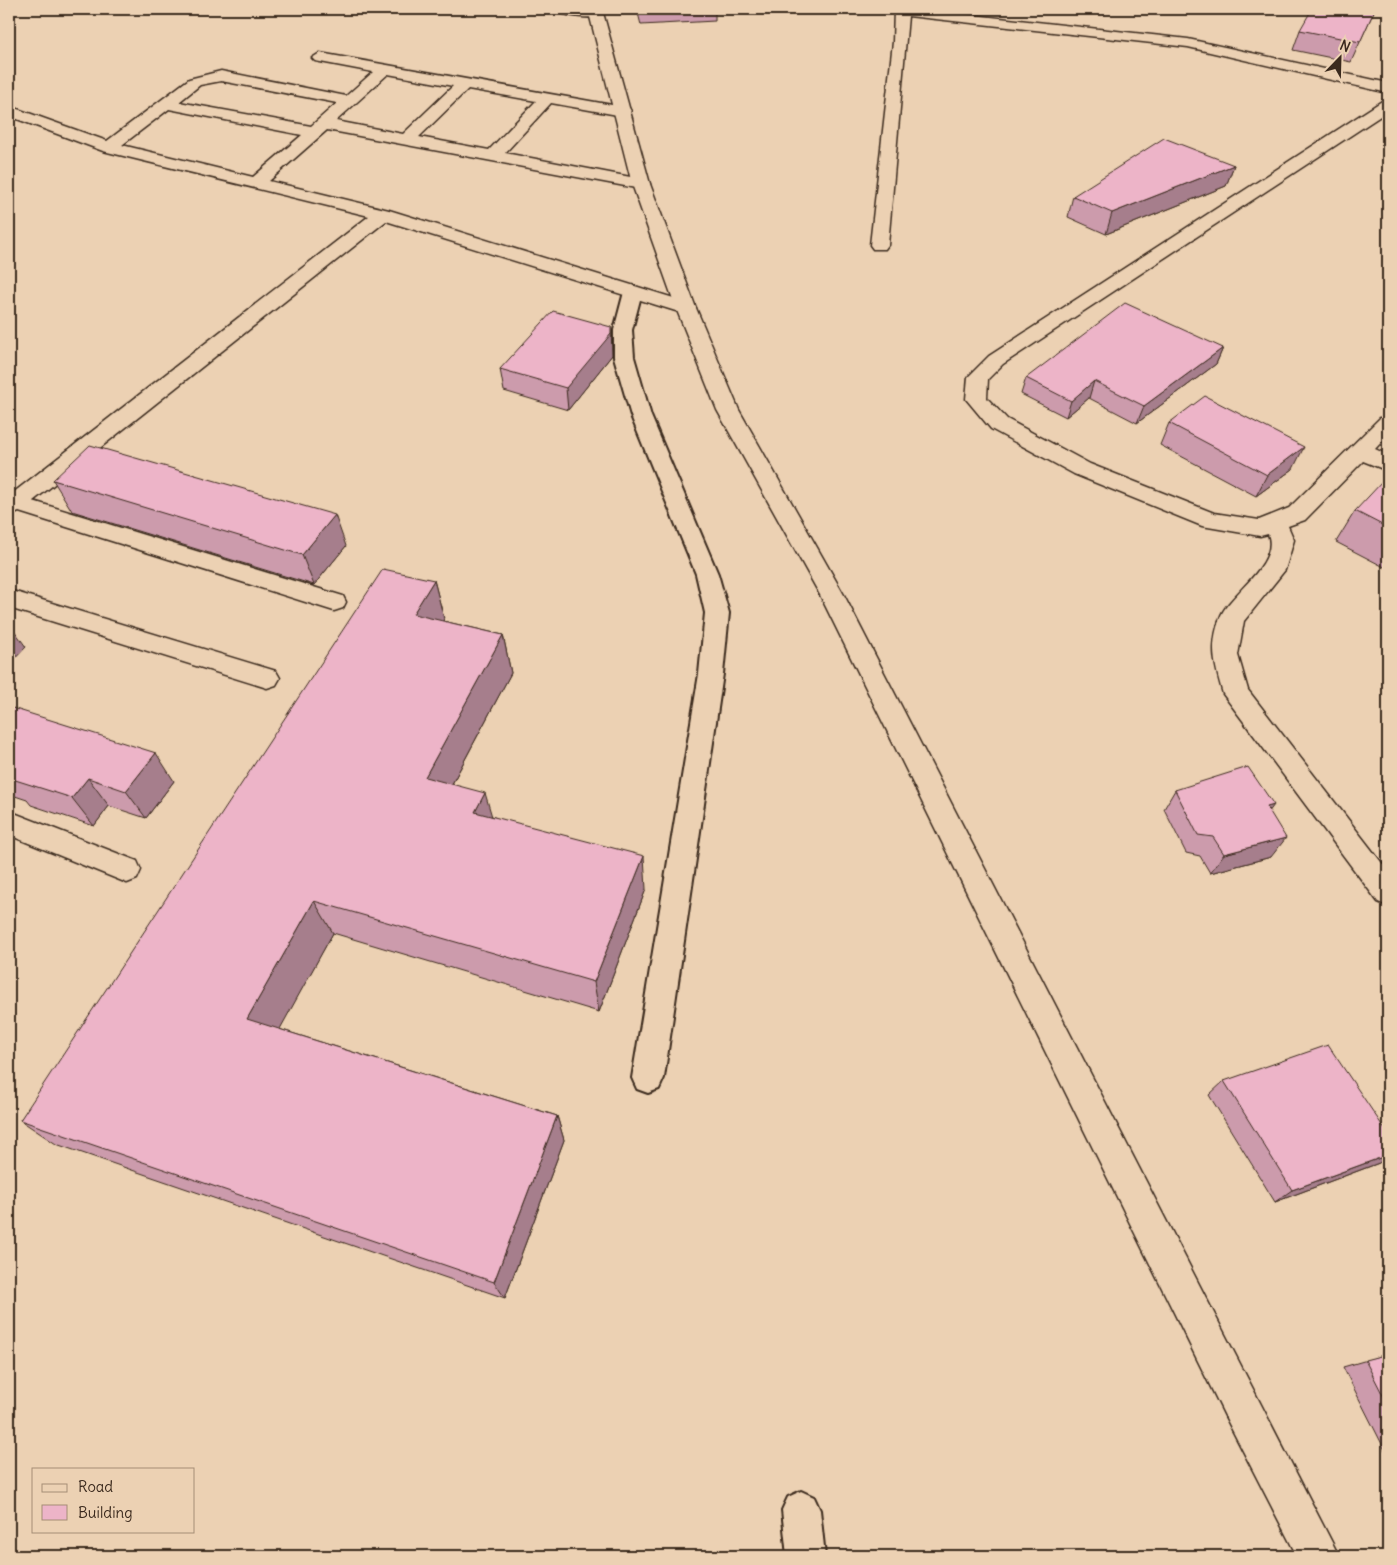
<svg xmlns="http://www.w3.org/2000/svg" width="1397" height="1565" viewBox="0 0 1397 1565" font-family="Delius,sans-serif">
<style>
.lines{fill:none;stroke-linecap:round;stroke-linejoin:round}
.service-casing{stroke:#3b2a1e;stroke-width:4}
.minor-casing{stroke:#3b2a1e;stroke-width:3}
.tertiary-casing{stroke:#3b2a1e;stroke-width:3}
.service{fill:#ecd1b3;fill-rule:evenodd}
.minor{fill:#ecd1b3;fill-rule:evenodd}
.tertiary{fill:#ecd1b3;fill-rule:evenodd}
.wall{fill:#cc9bac;stroke:#3b2a1e}
.shaded-wall{fill:#a67e8c;stroke:#3b2a1e}
.building{fill:#edb4c8;stroke:#3b2a1e}
</style>
<rect width="100%" height="100%" fill="#ecd1b3"/>
<filter id="ink" filterUnits="userSpaceOnUse"><feTurbulence type="fractalNoise" baseFrequency=".02" numOctaves="2"/><feDisplacementMap in="SourceGraphic" scale="10" xChannelSelector="R" yChannelSelector="G"/><feConvolveMatrix kernelMatrix="1 2 1 2 8 2 1 2 1" color-interpolation-filters="sRGB"/></filter>
<g filter="url(#ink)">
<g class="lines">
<g class="service-casing">
<g id="service">
<path d="M633,287l6,1 3,4 -10,38 2,27 17,59 67,158 11,39 -6,61 -59,404 -5,11 -11,4 -11,-4 -5,-11 67,-404 6,-61 -9,-39 -65,-158 -17,-59v-27l10,-38 3,-4z"/>
<path d="M801,1491l13,6 6,13 5,46h-38l-5,-46 6,-13z"/>
</g>
</g>
<g class="minor-casing">
<g id="minor">
<path d="M554,9l47,2 2,3c-5,7 -44,2 -49,-5z"/>
<path d="M894,9h26l268,30 200,44v10l-200,-46 -280,-31 -20,229 -3,4h-12l-3,-4 23,-203z"/>
<path d="M320,53l309,55 2,3 -8,5 -72,-13 -46,50 136,26 6,1 3,4 -3,4 -6,1 -314,-59 -58,51 120,29 304,94 3,4 -3,4h-14l-293,-91 -353,280 310,95 3,6 -3,6 -9,3 -315,-99 -10,4v-20l360,-280 -266,-65 -94,-35v-10l98,35 82,-62 32,-8 125,25 27,-24 -58,-11 -3,-3zM388,74l65,12 -50,48 -67,-13zM221,81l116,22 -26,23 -132,-24 21,-17zM468,89l68,12 -47,49 -70,-13zM169,109l133,26 -49,42 -131,-32z"/>
<path d="M1388,99v12l-385,253 -15,15 -1,19 20,21 83,45 124,49 45,7 30,-12 91,-90 8,-2v19l-13,14 13,6v16l-25,-10 -58,59 -17,6 6,14 -9,30 -41,51 -6,34 10,35 140,181v35l-10,-4 -155,-208c-8,-28 -14,-47 -3,-76 8,-24 60,-53 48,-84l-8,2 -58,-10 -128,-52 -83,-45 -25,-30 2,-22 21,-21 393,-255z"/>
<path d="M9,590l267,81 4,7 -4,7 -9,3 -258,-80z"/>
<path d="M9,811l128,50 4,9 -4,9 -10,4 -118,-48z"/>
</g>
</g>
<g class="tertiary-casing">
<path id="tertiary" d="M588,9h14l48,175 46,124 43,102 105,185 495,961h-42l-71,-138 -406,-823 -103,-185 -41,-102 -44,-124z"/>
</g>
<use href="#service" class="service"/>
<use href="#minor" class="minor"/>
<use href="#tertiary" class="tertiary"/>
</g>
<g class="wall">
<path d="M637,9h78v12l-74,4z"/>
<path d="M1375,9l-24,53 -58,-12 7,-20z"/>
<path d="M1234,165l-8,21 -120,48 -38,-17 5,-21z"/>
<path d="M612,348v7l-44,55 -64,-19 -4,-22z"/>
<path d="M1223,348l-7,16 -79,59 -48,-25 -23,19 -45,-23 5,-16z"/>
<path d="M1169,423l124,46 -37,27 -96,-51z"/>
<path d="M53,480l293,66 -32,39 -242,-74z"/>
<path d="M1388,484v85l-52,-27 19,-31z"/>
<path d="M434,580l10,39 -1,2 60,14 8,38 -59,111 40,32 154,73 -47,123 -266,-79 -54,96 278,87 7,24 -59,158 -449,-154 -36,-24z"/>
<path d="M9,707l165,74 -28,37 -37,-12 -15,20 -63,-21 -4,-5 -18,-6z"/>
<path d="M1175,790l94,21 2,46 -61,16 -10,-17 -14,-3 -22,-44z"/>
<path d="M1224,1081l155,82 -104,39 -66,-107z"/>
<path d="M1388,1354v102l-45,-89z"/>
</g>
<g class="shaded-wall">
<path d="M1234,165l-8,21 -120,48 6,-21z"/>
<path d="M611,327l1,28 -44,55 -2,-22z"/>
<path d="M1223,348l-7,16 -79,59 7,-17z"/>
<path d="M1094,381l-5,17 -23,19 5,-16z"/>
<path d="M1304,447l-11,22 -37,27 11,-21z"/>
<path d="M335,515l11,31 -32,39 -12,-30z"/>
<path d="M434,580l10,39 -20,33 -11,-38z"/>
<path d="M9,623l17,24 -17,18z"/>
<path d="M503,635l8,38 -74,139 -12,-35z"/>
<path d="M156,753l18,28 -28,37 -20,-27z"/>
<path d="M88,778l21,28 -15,20 -22,-28z"/>
<path d="M485,793l10,34 -20,-15z"/>
<path d="M1274,805l-14,19 7,-17z"/>
<path d="M1286,838l-15,19 -61,16 14,-19z"/>
<path d="M644,856l2,33 -47,123 -5,-30z"/>
<path d="M314,901l19,32 -63,114 -23,-28z"/>
<path d="M557,1116l7,24 -59,158 -11,-16z"/>
<path d="M1388,1155v2l-9,6 -104,39 17,-12z"/>
</g>
<g class="building">
<path d="M1312,9h63l-15,33 -60,-12z"/>
<path d="M1164,138l70,27 -122,48 -39,-17z"/>
<path d="M1125,303l98,45 -79,58 -50,-25 -23,20 -45,-23z"/>
<path d="M553,311l58,16v7l-45,54 -66,-19z"/>
<path d="M1205,396l99,51 -37,28 -98,-52z"/>
<path d="M90,445l245,70 -33,40 -249,-75z"/>
<path d="M1383,481l5,3v44l-33,-17z"/>
<path d="M383,569l51,11 -21,34 90,21 -78,142 60,16 -10,19 169,44 -50,126 -280,-81 -67,118 310,97 -63,166 -474,-162z"/>
<path d="M9,707l147,46 -30,38 -38,-13 -16,20 -63,-20z"/>
<path d="M1248,767l26,38 -7,2 19,31 -62,16 -11,-17 -15,-2 -23,-45z"/>
<path d="M1328,1045l60,89v21l-96,35 -68,-109z"/>
<path d="M1388,1354v51l-23,-45z"/>
</g>
</g>
<rect width="1397" height="1565" fill="none" stroke="#ecd1b3" stroke-width="30"/>
<rect x="15" y="15" width="1367" height="1535" fill="none" stroke="#3b2a1e" stroke-width="2" filter="url(#ink)"/>
<rect x="32" y="1468" width="162" height="65" fill="#ecd1b3" stroke="#a58e77"/>
<rect x="42" y="1484" width="25" height="8" fill="#ecd1b3" stroke="#a58e77"/>
<text x="78" y="1492" font-size="15" fill="#3b2a1e">Road</text>
<rect x="42" y="1505" width="25" height="15" fill="#edb4c8" stroke="#a58e77"/>
<text x="78" y="1518" font-size="15" fill="#3b2a1e">Building</text>
<g transform="translate(1340 58) rotate(23)" stroke="#ecd1b3" stroke-width="4" paint-order="stroke">
<path d="M0-4L9 19L0 12L-9 19Z" fill="#3b2a1e"/>
<text y="-8" font-size="14" font-weight="bold" text-anchor="middle" fill="#3b2a1e">N</text>
</g>
</svg>
